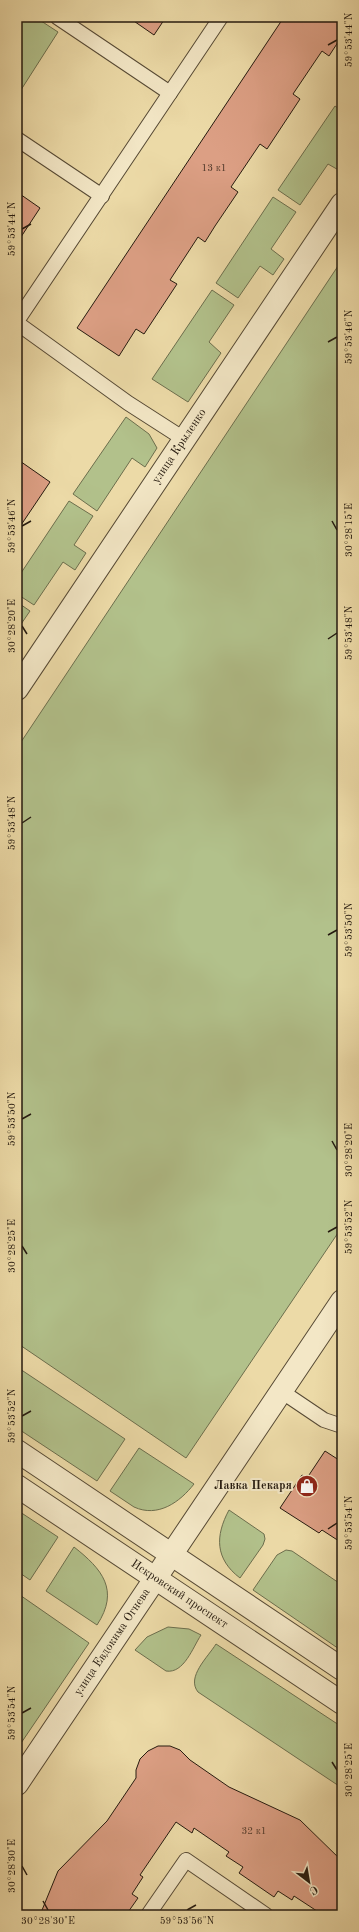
<svg xmlns="http://www.w3.org/2000/svg" width="359" height="1932" viewBox="0 0 359 1932" font-family="'Old Standard TT',serif">
<style>
.green{fill:#b2c18b;stroke:#6c6e4d}
.building{fill:#dc9f84;stroke:#251a0f}
.lines{fill:none;stroke-linecap:round;stroke-linejoin:round}
.service-casing{stroke:#574a35;stroke-width:16}
.minor-casing{stroke:#574a35;stroke-width:24}
.tertiary-casing{stroke:#574a35;stroke-width:24}
.service{stroke:#f3e7c6;stroke-width:14}
.minor{stroke:#f3e7c6;stroke-width:22}
.tertiary{stroke:#f3e7c6;stroke-width:22}
.ticks{fill:none;stroke:#251a0f;stroke-width:1.5}
.labels{text-anchor:middle;dominant-baseline:central;stroke-width:4;stroke-linejoin:round;paint-order:stroke}
.number-label{font-size:10px;fill:#533b2c}
.street-label{font-size:12px;fill:#251a0f;stroke:#f3e7c6}
.poi-label{font-size:12px;font-weight:bold;fill:#251a0f;stroke:#f3e7c6;text-anchor:end}
.neatline{fill:none;stroke:#251a0f;stroke-width:1.5}
.ticks-label{font-size:10px;text-anchor:middle;fill:#251a0f}
</style>
<rect width="100%" height="100%" fill="#ecdaa7"/>
<filter id="stains"><feTurbulence type="fractalNoise" baseFrequency=".005" numOctaves="4"/><feColorMatrix values="0 0 0 0 .2 0 0 0 0 .09 0 0 0 0 .02 0 0 0 .5 -.17"/></filter>
<radialGradient id="worn" r=".72"><stop offset=".6" stop-color="#630" stop-opacity="0"/><stop offset="1" stop-color="#630" stop-opacity=".3"/></radialGradient>
<g class="green">
<path d="M17,17h18l23,15 -39,61 -2,-1z"/>
<path d="M335,106l7,5v32l-2,4 2,1v24l-14,-8 -28,41 -22,-15z"/>
<path d="M273,197l23,15 -25,37 13,10 -11,16 -13,-9 -22,32 -22,-15z"/>
<path d="M342,260v967l-156,231 -169,-115v-595z"/>
<path d="M212,290l22,15 -25,37 12,11 -33,49 -36,-23z"/>
<path d="M126,417l23,17 8,14 -12,19 -13,-9 -35,53 -24,-17z"/>
<path d="M69,501l24,15 -19,29 12,8 -11,17 -12,-8 -29,43 -17,-11v-15z"/>
<path d="M17,602l13,9 -13,19z"/>
<path d="M17,1367l108,72 -28,42 -80,-53z"/>
<path d="M139,1448l55,36c-14,18 -36,34 -60,23 -8,-5 -16,-11 -24,-16z"/>
<path d="M17,1510l41,27 -28,43 -13,-9z"/>
<path d="M229,1510l35,24 1,5 -2,6 -23,33c-25,-19 -25,-42 -11,-68z"/>
<path d="M74,1547c28,22 46,43 23,78l-51,-34z"/>
<path d="M286,1550l6,1 50,34v66l-89,-61 24,-35z"/>
<path d="M17,1593l72,50 -72,106z"/>
<path d="M168,1627l21,2 12,6c-8,12 -17,39 -35,36l-31,-21 12,-13z"/>
<path d="M216,1644l126,83v61l-144,-96c-12,-15 10,-35 18,-48z"/>
</g>
<g class="building">
<path d="M128,17h38l-12,18z"/>
<path d="M284,17h58v19l-13,20 -7,-5 -29,43 7,5 -33,50 -7,-5 -29,43 7,5 -23,34 -10,16 -7,-5 -28,43 7,4 -33,50 -8,-5 -17,27 -42,-28z"/>
<path d="M17,192l23,16 -23,35z"/>
<path d="M17,459l33,23 -33,49z"/>
<path d="M325,1451l17,11v81l-20,-13 -3,3 -39,-25 22,-33 5,3z"/>
<path d="M158,1746h12l10,4 10,10 39,27 71,33 42,41v54h-19l-29,-19 -2,4 -14,-9 -4,6 -35,-24 4,-6 -17,-11 3,-4 -35,-24 -2,5 -16,-11 -36,53 3,2 -11,17 6,4 -12,17h-86l18,-44 49,-50 29,-43v-8l4,-11 8,-8z"/>
</g>
<g class="lines">
<g class="service-casing">
<g id="service">
<path d="M57,17l113,76"/>
<path d="M17,139l85,57"/>
<path d="M17,321l204,-304"/>
<path d="M17,323l111,80 56,36"/>
<path d="M281,1391l43,29 18,6"/>
<path d="M148,1915l38,-55 80,55"/>
</g>
</g>
<g class="minor-casing">
<g id="minor">
<path id="s1" d="M17,1784l325,-483"/>
</g>
</g>
<g class="tertiary-casing">
<g id="tertiary">
<path id="s2" d="M17,689l325,-485"/>
<path d="M17,1451l325,218"/>
<path id="s3" d="M17,1486l325,217"/>
</g>
</g>
<use href="#service" class="service"/>
<use href="#minor" class="minor"/>
<use href="#tertiary" class="tertiary"/>
</g>
<path class="ticks" d="M328,45l9,-5M22,229l9,-5M328,342l9,-5M332,521l5,9M22,526l9,-5M22,626l5,8M328,639l9,-6M22,823l9,-6M328,935l9,-5M22,1119l9,-5M332,1141l5,9M328,1232l9,-5M22,1246l5,8M22,1416l9,-5M328,1529l9,-6M22,1713l9,-5M332,1762l5,8M22,1866l5,9M43,1901l5,9M187,1910l9,-5"/>
<defs>
<g id="shop-disc" transform="scale(1.15)"><circle r="9.5" fill="#8f2418" stroke="#f3e7c6"/><path d="M-5-2.5h2.3a2.7 3.5 0 0 1 5.4 0H5L5.5 6h-11ZM-1.5-2.5h3a1.5 2.3 0 0 0-3 0Z" fill="#fff"/></g>
</defs>
<g fill-rule="evenodd">
<use href="#shop-disc" x="307" y="1486"/>
</g>
<g class="labels">
<g class="number-label">
<text x="214" y="168">13 к1</text>
<text x="254" y="1831">32 к1</text>
</g>
<g class="street-label">
<text stroke="none"><textPath href="#s2" startOffset="292">улица Крыленко</textPath></text>
<text stroke="none"><textPath href="#s3" startOffset="195">Искровский проспект</textPath></text>
<text stroke="none"><textPath href="#s1" startOffset="171">улица Евдокима Огнева</textPath></text>
</g>
<g class="poi-label">
<text x="292" y="1486">Лавка Пекаря</text>
</g>
</g>
<rect width="359" height="1932" fill="none" stroke="#ecdaa7" stroke-width="44"/>
<g transform="translate(309 1882) rotate(149)" stroke="#f3e7c6" stroke-width="3" paint-order="stroke">
<path d="M0-3L7 15L0 10L-7 15Z" fill="#251a0f"/>
<text y="-6" font-size="11" font-weight="bold" text-anchor="middle" fill="#251a0f">С</text>
</g>
<rect x="22" y="22" width="315" height="1888" class="neatline"/>
<g class="ticks-label">
<text transform="translate(348 40) rotate(-90)" y="4">59°53'44"N</text>
<text transform="translate(11 229) rotate(-90)" y="4">59°53'44"N</text>
<text transform="translate(348 337) rotate(-90)" y="4">59°53'46"N</text>
<text transform="translate(11 526) rotate(-90)" y="4">59°53'46"N</text>
<text transform="translate(348 530) rotate(-90)" y="4">30°28'15"E</text>
<text transform="translate(11 626) rotate(-90)" y="4">30°28'20"E</text>
<text transform="translate(348 633) rotate(-90)" y="4">59°53'48"N</text>
<text transform="translate(11 823) rotate(-90)" y="4">59°53'48"N</text>
<text transform="translate(348 930) rotate(-90)" y="4">59°53'50"N</text>
<text transform="translate(11 1119) rotate(-90)" y="4">59°53'50"N</text>
<text transform="translate(348 1150) rotate(-90)" y="4">30°28'20"E</text>
<text transform="translate(348 1227) rotate(-90)" y="4">59°53'52"N</text>
<text transform="translate(11 1246) rotate(-90)" y="4">30°28'25"E</text>
<text transform="translate(11 1416) rotate(-90)" y="4">59°53'52"N</text>
<text transform="translate(348 1523) rotate(-90)" y="4">59°53'54"N</text>
<text transform="translate(11 1713) rotate(-90)" y="4">59°53'54"N</text>
<text transform="translate(348 1770) rotate(-90)" y="4">30°28'25"E</text>
<text transform="translate(11 1866) rotate(-90)" y="4">30°28'30"E</text>
<text x="48" y="1924">30°28'30"E</text>
<text x="187" y="1924">59°53'56"N</text>
</g>
<rect width="100%" height="100%" filter="url(#stains)"/>
<rect width="100%" height="100%" fill="url(#worn)"/>
</svg>
